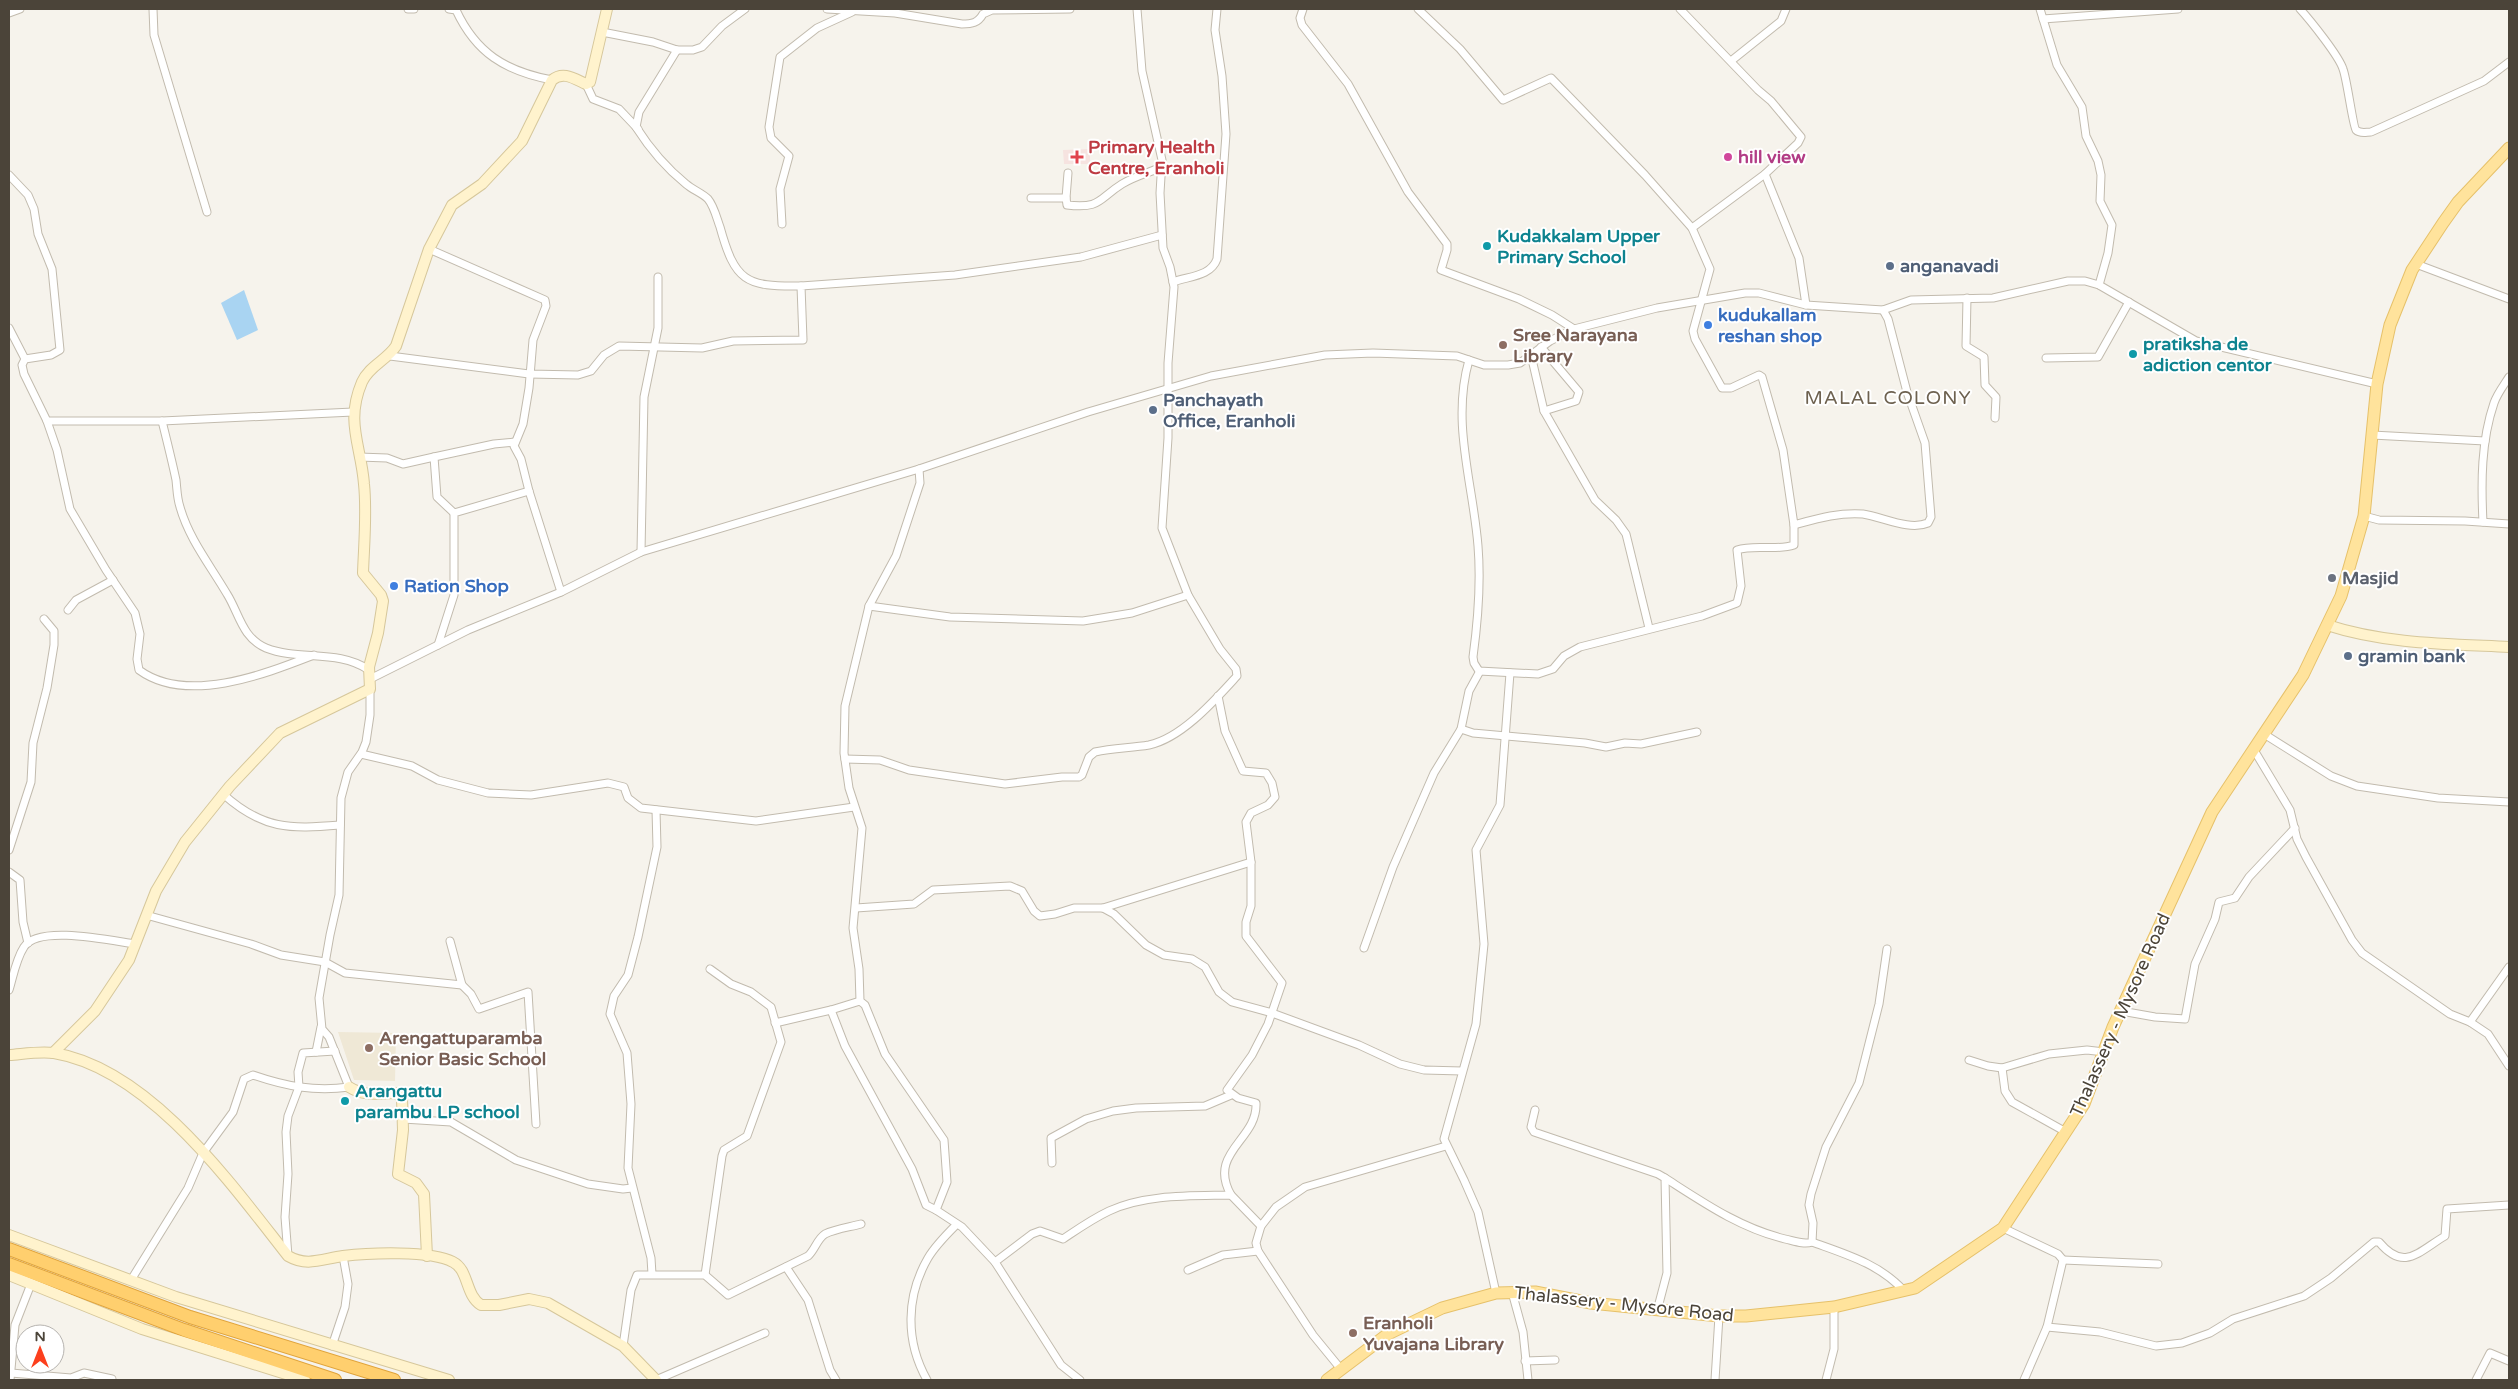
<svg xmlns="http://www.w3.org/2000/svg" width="2518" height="1389" viewBox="0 0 2518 1389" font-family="'Varela Round',sans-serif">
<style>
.education{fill:#efe8d6}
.medical{fill:#f6e3e0}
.water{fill:#a9d4f2}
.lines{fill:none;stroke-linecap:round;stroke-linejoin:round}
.street-casing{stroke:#c2bbae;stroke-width:9}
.secondary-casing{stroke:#d6c79b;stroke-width:12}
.primary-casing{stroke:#e6c16a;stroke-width:13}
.highway-casing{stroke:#e0a43c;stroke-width:14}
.street{stroke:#fff;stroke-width:7}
.secondary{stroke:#fff3cd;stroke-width:10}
.primary{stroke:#ffe39c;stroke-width:11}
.highway{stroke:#ffcf6e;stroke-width:12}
.health-dot{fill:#e0444e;stroke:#fff;stroke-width:2}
.hotel-dot{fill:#d1479c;stroke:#fff;stroke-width:2}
.culture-dot{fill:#0f9aa8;stroke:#fff;stroke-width:2}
.service-dot{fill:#5c6f8a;stroke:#fff;stroke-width:2}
.shop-dot{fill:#3f7fe0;stroke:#fff;stroke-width:2}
.education-dot{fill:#8d6e63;stroke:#fff;stroke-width:2}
.worship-dot{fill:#6b7280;stroke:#fff;stroke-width:2}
.labels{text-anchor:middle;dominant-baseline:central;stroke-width:4;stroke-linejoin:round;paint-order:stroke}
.health-label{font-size:18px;font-weight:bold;fill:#be3a42;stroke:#fff;text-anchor:start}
.hotel-label{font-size:18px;font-weight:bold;fill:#b23c85;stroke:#fff;text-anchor:start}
.culture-label{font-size:18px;font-weight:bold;fill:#0d838f;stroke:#fff;text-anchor:start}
.service-label{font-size:18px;font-weight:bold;fill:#4e5e75;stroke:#fff;text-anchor:start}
.shop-label{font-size:18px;font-weight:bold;fill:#366cbe;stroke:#fff;text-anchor:start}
.education-label{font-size:18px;font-weight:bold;fill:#785e54;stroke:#fff;text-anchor:start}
.worship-label{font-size:18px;font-weight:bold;fill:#5b616d;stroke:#fff;text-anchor:start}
.street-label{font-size:18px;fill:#4b4439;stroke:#fff}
.neighbourhood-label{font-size:19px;letter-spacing:1px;fill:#6e6250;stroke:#fff}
</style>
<rect width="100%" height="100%" fill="#f6f3ec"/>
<path class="education" d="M338,1032l58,1 -1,48 -41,-1z"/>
<path class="medical" d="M1090,149v15h-26l-1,-14z"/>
<path class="water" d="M244,290l14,40 -21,10 -16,-37z"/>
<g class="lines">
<g class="street-casing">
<g id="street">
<path d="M153,9l1,26 53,177"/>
<path d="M408,9h6"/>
<path d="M449,9l7,1c20,43 49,61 96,70"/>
<path d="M827,9l68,4 67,11c10,0 16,-1 21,-10l9,-4 78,-1"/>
<path d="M1303,9l-3,9 2,7 46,59 60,108 39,52v6l-6,20 78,29 33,16 22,14"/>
<path d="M1418,9l42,40 43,51 48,-22 94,97 47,53 73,-54"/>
<path d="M1680,9l78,81 13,11 30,36 -3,6 -33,31 34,84 7,47"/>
<path d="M2040,9l17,56 25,42 4,29 12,25 3,14 -1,26 12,24 -4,28 -9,32"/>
<path d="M2300,9c10,11 39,47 43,60 4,10 10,58 13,61 4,4 10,2 15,2l113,-51 25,-19"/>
<path d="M9,13l11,-4"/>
<path d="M2043,19l135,-10"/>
<path d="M602,32l51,10 24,8h16l9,-3 20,-21 23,-17"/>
<path d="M677,50l-38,62 -3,15c14,22 29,40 50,57 7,6 16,9 22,15 6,7 9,20 12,28 15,54 25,60 81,59"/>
<path d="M1731,61l50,-40 5,-12"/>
<path d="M586,84l7,15 26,10 19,20"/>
<path d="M9,175l19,20 6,14 4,25 14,35 8,81 -9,5 -26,4 -3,6 2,9 23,47h115l191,-9"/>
<path d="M1031,198h35l1,7c34,4 31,-6 55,-21 13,-8 26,-11 40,-17"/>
<path d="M1066,198l2,-25"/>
<path d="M782,224l-2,-35 9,-33 -18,-18 -2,-11 11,-70 37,-29 35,-16"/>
<path d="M1692,228l18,41 -17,62 2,8 27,49h9l28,-13 3,2 21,73 11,75c22,-6 45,-13 69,-11 20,3 46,17 65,9l3,-6 -6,-74 -18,-51 -19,-73 -5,-9"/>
<path d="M429,249l116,51 1,6 -13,34 -4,48 -6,36 -9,22 7,13 8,32 32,101"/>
<path d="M2416,264l93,35"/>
<path d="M1173,282c17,-6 38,-6 44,-23l9,-125 -4,-58 -7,-46 2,-21"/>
<path d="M1967,298l-1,48 18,11 1,28 11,12 -1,21"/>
<path d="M9,328l16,31"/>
<path d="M1541,347l38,45 -3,9 -32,10"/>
<path d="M1531,355l13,56 51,89 21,20 10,14 23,94"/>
<path d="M390,356l139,18 49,1 13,-4 13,-16 15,-9 83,2 31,-7 70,-1 -2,-54 154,-11 126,-18 81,-22"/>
<path d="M2046,358l52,-1 31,-55"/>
<path d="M1469,360c-18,63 4,123 9,186 3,36 0,74 -5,111l1,6 5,8 59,3 15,-5 11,-13 16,-9 122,-31 35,-13 4,-17 -4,-36c18,-6 39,1 57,-5v-20"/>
<path d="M47,421l10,29 13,59 36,61 29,43 5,21 -3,25 2,11c48,35 126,4 175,-15"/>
<path d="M162,421c5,20 10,40 14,59 1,9 1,18 4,27 9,32 30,58 47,87 12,19 15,44 39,54 33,13 72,1 103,22"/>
<path d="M2372,435l113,6"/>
<path d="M359,457l28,1 16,6 31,-7"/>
<path d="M919,469l1,14 -24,73 -27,50 -24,100 -1,47 5,35 13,40 -9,100 6,41 1,32 5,4 20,49 59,86 3,42 -11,28 26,17 33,35"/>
<path d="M454,513l-17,-16 -3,-40 60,-13 21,-2"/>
<path d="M2364,516l15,4 86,1 44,3"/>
<path d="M2483,522c-2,-39 -2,-81 11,-119 3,-9 10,-18 15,-26"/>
<path d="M641,552l3,-155 14,-69v-51"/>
<path d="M869,606l81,11 133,4 49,-8 56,-18"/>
<path d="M68,610l8,-10 37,-20"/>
<path d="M438,645l16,-50v-82l75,-22"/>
<path d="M370,679l98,-49 93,-38 80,-40 278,-83 169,-57 123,-36 114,-21 48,-2 84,3 27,9h24l12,-2 30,-22 24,-12 83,-21 88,-15h14l47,12 77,5 28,-10 82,-2 75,-17h17l14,4 97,56 181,43"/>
<path d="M1218,696l7,35 18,40 23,2 6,10 3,14 -7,8 -17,8 -5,9 5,40v44l-5,16v14l36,47 -14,41 -16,31 -25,35 11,8 18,5c2,37 -49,49 -25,92"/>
<path d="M1461,729l12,4 112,10 21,4 19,-4 16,1 56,-12"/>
<path d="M2264,734l67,42 26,10 81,12 71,4"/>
<path d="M2254,750l36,60 7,29 9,18 46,83 10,13 88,61 20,8 18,12 21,32"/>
<path d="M361,754l51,12 26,14 50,13 43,2 77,-12 16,4 4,11 13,10 115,13 98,-14"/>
<path d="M845,759l35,1 29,10 96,14 57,-7h17l3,-2 7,-18 6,-5c18,-4 36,-4 54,-7 33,-7 66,-45 88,-69l-1,-7 -16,-20 -32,-54 -26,-67 6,-90v-75l6,-76 -4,-20 -7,-19 -3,-55 2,-33 -20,-89 -5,-62"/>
<path d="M223,794c40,36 67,35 117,31"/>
<path d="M9,850l22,-68 2,-39 14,-55 7,-43v-14l-10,-12"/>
<path d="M9,872l11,8 3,42 5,21"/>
<path d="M856,908l58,-4 19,-14 77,-4 12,5 12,20 6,5 15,-2 19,-6h29l11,6 32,31 18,10 28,4 13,8 14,25 13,10 40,11 87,32 41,19 24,6 38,1"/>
<path d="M1103,908l148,-46"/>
<path d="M146,915l105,29 30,11 44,7 20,11 117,12 -12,-44"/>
<path d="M1364,948l29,-81 41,-94 27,-44 8,-38 11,-20"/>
<path d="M462,985l9,9 8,15 49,-17 8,132"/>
<path d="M9,990c4,-13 7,-31 15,-43 14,-23 89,-6 111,-3"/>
<path d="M860,1001l-29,9 14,36 67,123 14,36 10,5"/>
<path d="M2121,1011l34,6 30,2 10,-55 20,-45 4,-17 16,-4 14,-21 46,-49"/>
<path d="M2470,1022l39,-55"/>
<path d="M775,1023l56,-13"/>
<path d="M316,1052l5,-25"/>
<path d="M1969,1060l19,6 14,2 47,-14 38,-4 17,2"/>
<path d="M2002,1068l3,23 7,11 54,30"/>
<path d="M1535,1110l-4,17 3,5 124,42 7,4 2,95 -10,38"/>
<path d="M403,1119l48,3 65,38 72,24 35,5 9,-1"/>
<path d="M1052,1163l-1,-25 35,-19 27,-8 23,-3 69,-2 26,-11"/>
<path d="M1665,1178c39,25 75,50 120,61 9,2 19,6 27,3l1,-19 -4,-18 2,-11 15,-47 33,-64 20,-79 8,-55"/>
<path d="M1261,1226l15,-19 29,-20 141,-41"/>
<path d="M2003,1228l55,26 5,6 -16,67 53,5 56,14 26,-3 28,-10 23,-14 71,-23 27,-18 43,-36h5c25,30 39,10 66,-6l2,-27 62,-4"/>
<path d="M1812,1242c33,12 68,22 92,49"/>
<path d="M288,1256l-3,-39 3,-43 -2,-42 2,-16 11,-29 -1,-15 5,-19 32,-2"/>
<path d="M2063,1260l95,4"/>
<path d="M786,1267l22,33 22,70 6,10"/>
<path d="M1188,1270l35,-15 35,-4"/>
<path d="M652,1274l-1,-16 -23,-90 3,-64 -4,-51 -17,-39 4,-18 14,-21 10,-38 19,-90 -1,-37"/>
<path d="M705,1275l17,-119 2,-6 23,-14 34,-94 -10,-35 -20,-15 -20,-8 -21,-15"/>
<path d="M131,1280l57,-92 15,-35 30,-41 11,-33 9,-4c32,11 62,17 96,12l-20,-50 -7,-8 -3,-31 11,-63 9,-40 2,-97 7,-26 14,-20 4,-10 4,-27v-26"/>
<path d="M1512,1292l11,40 5,48"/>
<path d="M1496,1293l-18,-81 -14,-32 -20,-41 32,-115 8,-80 -8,-94 24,-45 10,-132"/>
<path d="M332,1346l13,-39 3,-23 -5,-28"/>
<path d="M623,1346l8,-56 6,-15h68l23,20 80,-39c7,-6 9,-17 17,-22 10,-5 25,-7 36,-10"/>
<path d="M1525,1361l30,-1"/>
<path d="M11,1373l60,5 13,-5 28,6"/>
<path d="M10,1380l5,-55 16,-41"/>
<path d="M656,1380l109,-47"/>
<path d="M927,1380c-22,-39 -21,-84 1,-122 7,-12 18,-23 28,-33"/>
<path d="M1080,1380l-19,-15 -66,-103 37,-28 8,-3 23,8c15,-10 29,-20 46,-28 36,-17 83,-15 122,-16l30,31 -5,17 2,8 55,84 27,33"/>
<path d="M1715,1380l4,-64"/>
<path d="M1826,1380l8,-31v-42"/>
<path d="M2024,1380l23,-53"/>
<path d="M2476,1380l14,-27 19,8"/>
</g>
</g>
<g class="secondary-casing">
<g id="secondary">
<path d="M2327,625c58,19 121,19 182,22"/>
<path d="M53,1053l42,-42 34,-51 27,-69 29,-49 45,-56 50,-53 90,-44 -1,-22 9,-34 5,-32 -2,-6 -18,-22c1,-29 4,-60 1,-89 -3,-39 -19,-62 -2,-102 7,-16 25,-22 34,-36l33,-97 23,-44 30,-21 40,-43 30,-61c11,-9 21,-2 34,4l4,-2 17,-73"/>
<path d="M9,1055c14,-1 31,-4 45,-2 96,16 178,132 234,203 19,11 34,3 55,0 25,-3 88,-6 110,6 16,8 12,33 28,43h18l30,-6 19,4 75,43 33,34"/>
<path d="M349,1087c16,10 29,6 47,6l6,5 1,32 -5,44 18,9 8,11 3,62"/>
<path d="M9,1235l167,62 273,83"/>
<path d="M9,1275l133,54 163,51"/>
</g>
</g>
<g class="primary-casing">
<path id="primary" d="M1327,1380l61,-46 54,-26 54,-15 39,-1 56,11 128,13h27l88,-9 81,-19 88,-60 81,-124 29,-77 99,-215 91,-137 38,-79 23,-80 13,-132 13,-59 22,-55 31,-47 15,-21 51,-54"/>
</g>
<g class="highway-casing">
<g id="highway">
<path d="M9,1249l181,68 204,63"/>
<path d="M9,1264l175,66 151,50"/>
</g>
</g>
<use href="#street" class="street"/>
<use href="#secondary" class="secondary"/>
<use href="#primary" class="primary"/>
<use href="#highway" class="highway"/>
</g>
<path class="health-dot" d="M1074.5 149.5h5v5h5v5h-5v5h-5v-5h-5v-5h5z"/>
<circle class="hotel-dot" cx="1728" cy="157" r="5"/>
<g class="culture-dot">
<circle cx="1487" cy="246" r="5"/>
<circle cx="2133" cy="354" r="5"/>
<circle cx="345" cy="1101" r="5"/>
</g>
<g class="service-dot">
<circle cx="1890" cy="266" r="5"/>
<circle cx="1153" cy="410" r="5"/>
<circle cx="2348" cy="656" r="5"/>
</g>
<g class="shop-dot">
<circle cx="1708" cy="325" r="5"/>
<circle cx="394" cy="586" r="5"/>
</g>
<g class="education-dot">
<circle cx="1503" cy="345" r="5"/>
<circle cx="369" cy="1048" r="5"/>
<circle cx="1353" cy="1333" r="5"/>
</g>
<circle class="worship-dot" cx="2332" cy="578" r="5"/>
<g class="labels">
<g class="health-label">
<text x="1088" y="147">Primary Health<tspan x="1088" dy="21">Centre, Eranholi</tspan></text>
</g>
<g class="hotel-label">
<text x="1738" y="157">hill view</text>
</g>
<g class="culture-label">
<text x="1497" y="236">Kudakkalam Upper<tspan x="1497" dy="21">Primary School</tspan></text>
<text x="2143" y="344">pratiksha de<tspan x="2143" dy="21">adiction centor</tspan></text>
<text x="355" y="1091">Arangattu<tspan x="355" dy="21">parambu LP school</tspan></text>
</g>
<g class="service-label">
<text x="1900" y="266">anganavadi</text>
<text x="1163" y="400">Panchayath<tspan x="1163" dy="21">Office, Eranholi</tspan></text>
<text x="2358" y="656">gramin bank</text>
</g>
<g class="shop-label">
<text x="1718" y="315">kudukallam<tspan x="1718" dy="21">reshan shop</tspan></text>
<text x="404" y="586">Ration Shop</text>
</g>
<g class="education-label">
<text x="1513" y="335">Sree Narayana<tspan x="1513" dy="21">Library</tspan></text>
<text x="379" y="1038">Arengattuparamba<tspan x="379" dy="21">Senior Basic School</tspan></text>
<text x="1363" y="1323">Eranholi<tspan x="1363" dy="21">Yuvajana Library</tspan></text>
</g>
<g class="worship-label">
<text x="2342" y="578">Masjid</text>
</g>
<g class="street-label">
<text transform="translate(2120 1015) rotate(-66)">Thalassery - Mysore Road</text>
<text transform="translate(1624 1304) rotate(6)">Thalassery - Mysore Road</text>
</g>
<g class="neighbourhood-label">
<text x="1888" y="398">MALAL COLONY</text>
</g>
</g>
<rect width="2518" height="1389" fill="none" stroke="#4b4439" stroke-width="20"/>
<g transform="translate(40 1349)"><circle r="24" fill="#ffffff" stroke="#b7b4b0"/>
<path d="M0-4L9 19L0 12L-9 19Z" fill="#fc3f1d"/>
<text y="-8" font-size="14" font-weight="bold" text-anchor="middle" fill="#4b4439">N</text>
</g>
</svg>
